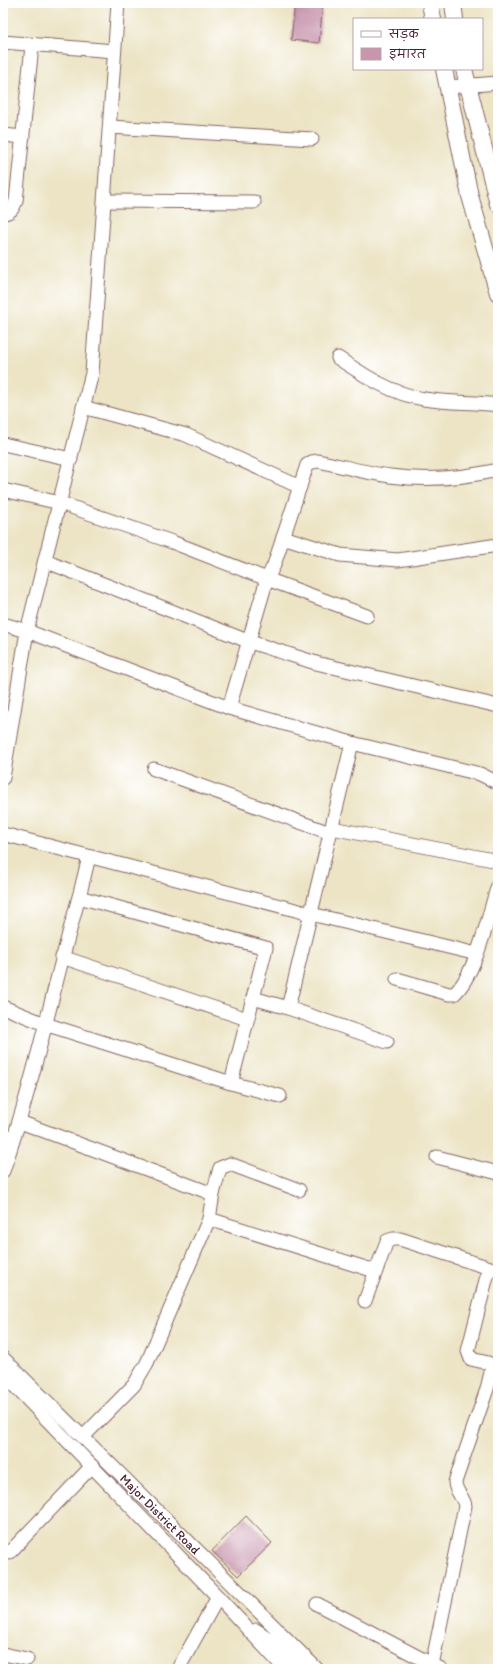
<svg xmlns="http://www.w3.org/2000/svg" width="501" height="1672" viewBox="0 0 501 1672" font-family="Itim,'Playpen Sans Deva',sans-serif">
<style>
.building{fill:#c895ad}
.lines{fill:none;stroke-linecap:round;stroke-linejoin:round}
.minor-casing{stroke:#836461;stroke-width:15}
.major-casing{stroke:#836461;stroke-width:18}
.minor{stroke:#fff;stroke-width:13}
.major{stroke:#fff;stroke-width:16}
.labels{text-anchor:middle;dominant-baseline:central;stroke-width:3;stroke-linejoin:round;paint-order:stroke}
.street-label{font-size:13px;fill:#4a1f2b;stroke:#fff}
</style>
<rect width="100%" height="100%" fill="#fff"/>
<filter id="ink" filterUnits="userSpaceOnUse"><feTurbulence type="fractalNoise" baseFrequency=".025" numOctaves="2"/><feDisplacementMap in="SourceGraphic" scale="8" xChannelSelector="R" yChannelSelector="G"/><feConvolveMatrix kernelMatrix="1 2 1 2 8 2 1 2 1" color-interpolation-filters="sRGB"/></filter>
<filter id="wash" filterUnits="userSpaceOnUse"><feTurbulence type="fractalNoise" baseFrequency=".012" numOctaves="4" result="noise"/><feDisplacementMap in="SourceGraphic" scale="16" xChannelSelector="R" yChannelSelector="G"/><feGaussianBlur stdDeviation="0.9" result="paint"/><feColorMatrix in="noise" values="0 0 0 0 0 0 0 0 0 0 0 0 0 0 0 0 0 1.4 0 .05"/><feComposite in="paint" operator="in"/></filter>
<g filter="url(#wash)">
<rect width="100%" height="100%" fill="#ece4c5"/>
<g id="blocks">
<g class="building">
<path d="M295,3h28l-4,40 -28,-3z"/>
<path d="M246,1516l26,27 -34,33 -26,-25z"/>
</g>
</g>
</g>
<g filter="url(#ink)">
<use href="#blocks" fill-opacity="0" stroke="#836461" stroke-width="1"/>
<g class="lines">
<g class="minor-casing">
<g id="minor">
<path d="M3,42l111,9"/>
<path d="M448,87l50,-4"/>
<path d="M110,127l202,12"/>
<path d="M3,135l20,2"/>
<path d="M105,201l149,1"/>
<path d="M3,213c8,0 10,-5 13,-12l16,-155"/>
<path d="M338,358c27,18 54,36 86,41 24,4 50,3 74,6"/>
<path d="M83,407l103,28 114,52"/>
<path d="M3,444l68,15"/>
<path d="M3,490l57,13 112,39 95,37 7,-14 33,-100 5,-3 6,-1c24,5 48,12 72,15 36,5 73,2 108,-6"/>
<path d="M283,537l57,18 58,5 100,-15"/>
<path d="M45,561l205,81 66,21 182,43"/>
<path d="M3,624l24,7 202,77 123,35 128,31 18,9"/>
<path d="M229,708l38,-129 100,37"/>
<path d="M352,743l-64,265 99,34"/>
<path d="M154,769l176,64"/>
<path d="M3,778l24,-147 65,-258 26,-370"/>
<path d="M332,828l166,33"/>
<path d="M3,834l308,80 166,40"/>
<path d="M79,897l10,-40"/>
<path d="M62,957l185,62"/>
<path d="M397,979l52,15h5c22,-19 35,-81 44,-109"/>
<path d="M253,998l35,10"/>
<path d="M3,1007l42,17 186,59 49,13"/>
<path d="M20,1122l193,72 -4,25 166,52"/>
<path d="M437,1157l61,16"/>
<path d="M3,1171c31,-89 50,-183 76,-274l187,51 -35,135"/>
<path d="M213,1194l7,-26 10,-4 69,26"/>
<path d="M365,1301l22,-60 6,-2h7l96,31"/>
<path d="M3,1358l314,311"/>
<path d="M3,1374l215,223 67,72"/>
<path d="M83,1437l51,-52 13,-22 62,-144"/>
<path d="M9,1553l83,-87"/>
<path d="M317,1604l124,65"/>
<path d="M256,1630l19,13 26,26"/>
<path d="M3,1654l24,5"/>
<path d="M432,1665l33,-159c-1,-9 -10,-14 -10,-24l32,-93 5,-21 -4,-5 -17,-4 -3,-8 21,-83"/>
<path d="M178,1669l40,-72"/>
</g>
</g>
<g class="major-casing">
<g id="major">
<path d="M430,3l3,16"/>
<path d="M453,3l2,16"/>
<path d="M444,69l26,127 28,97"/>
<path d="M464,69l34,135"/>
</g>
</g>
<use href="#minor" class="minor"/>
<use href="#major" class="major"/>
</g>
</g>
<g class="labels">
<g class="street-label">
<text transform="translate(160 1514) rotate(45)">Major District Road</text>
</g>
</g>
<rect width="501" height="1672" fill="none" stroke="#fff" stroke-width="16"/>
<rect x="353" y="18" width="130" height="52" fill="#ffffff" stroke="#b7a5aa"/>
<rect x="361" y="31" width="20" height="6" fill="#ffffff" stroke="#b7a5aa"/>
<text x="389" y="38" font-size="12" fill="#4a1f2b">सड़क</text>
<rect x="361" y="48" width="20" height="12" fill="#c895ad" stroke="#b7a5aa"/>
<text x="389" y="58" font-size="12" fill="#4a1f2b">इमारत</text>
</svg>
